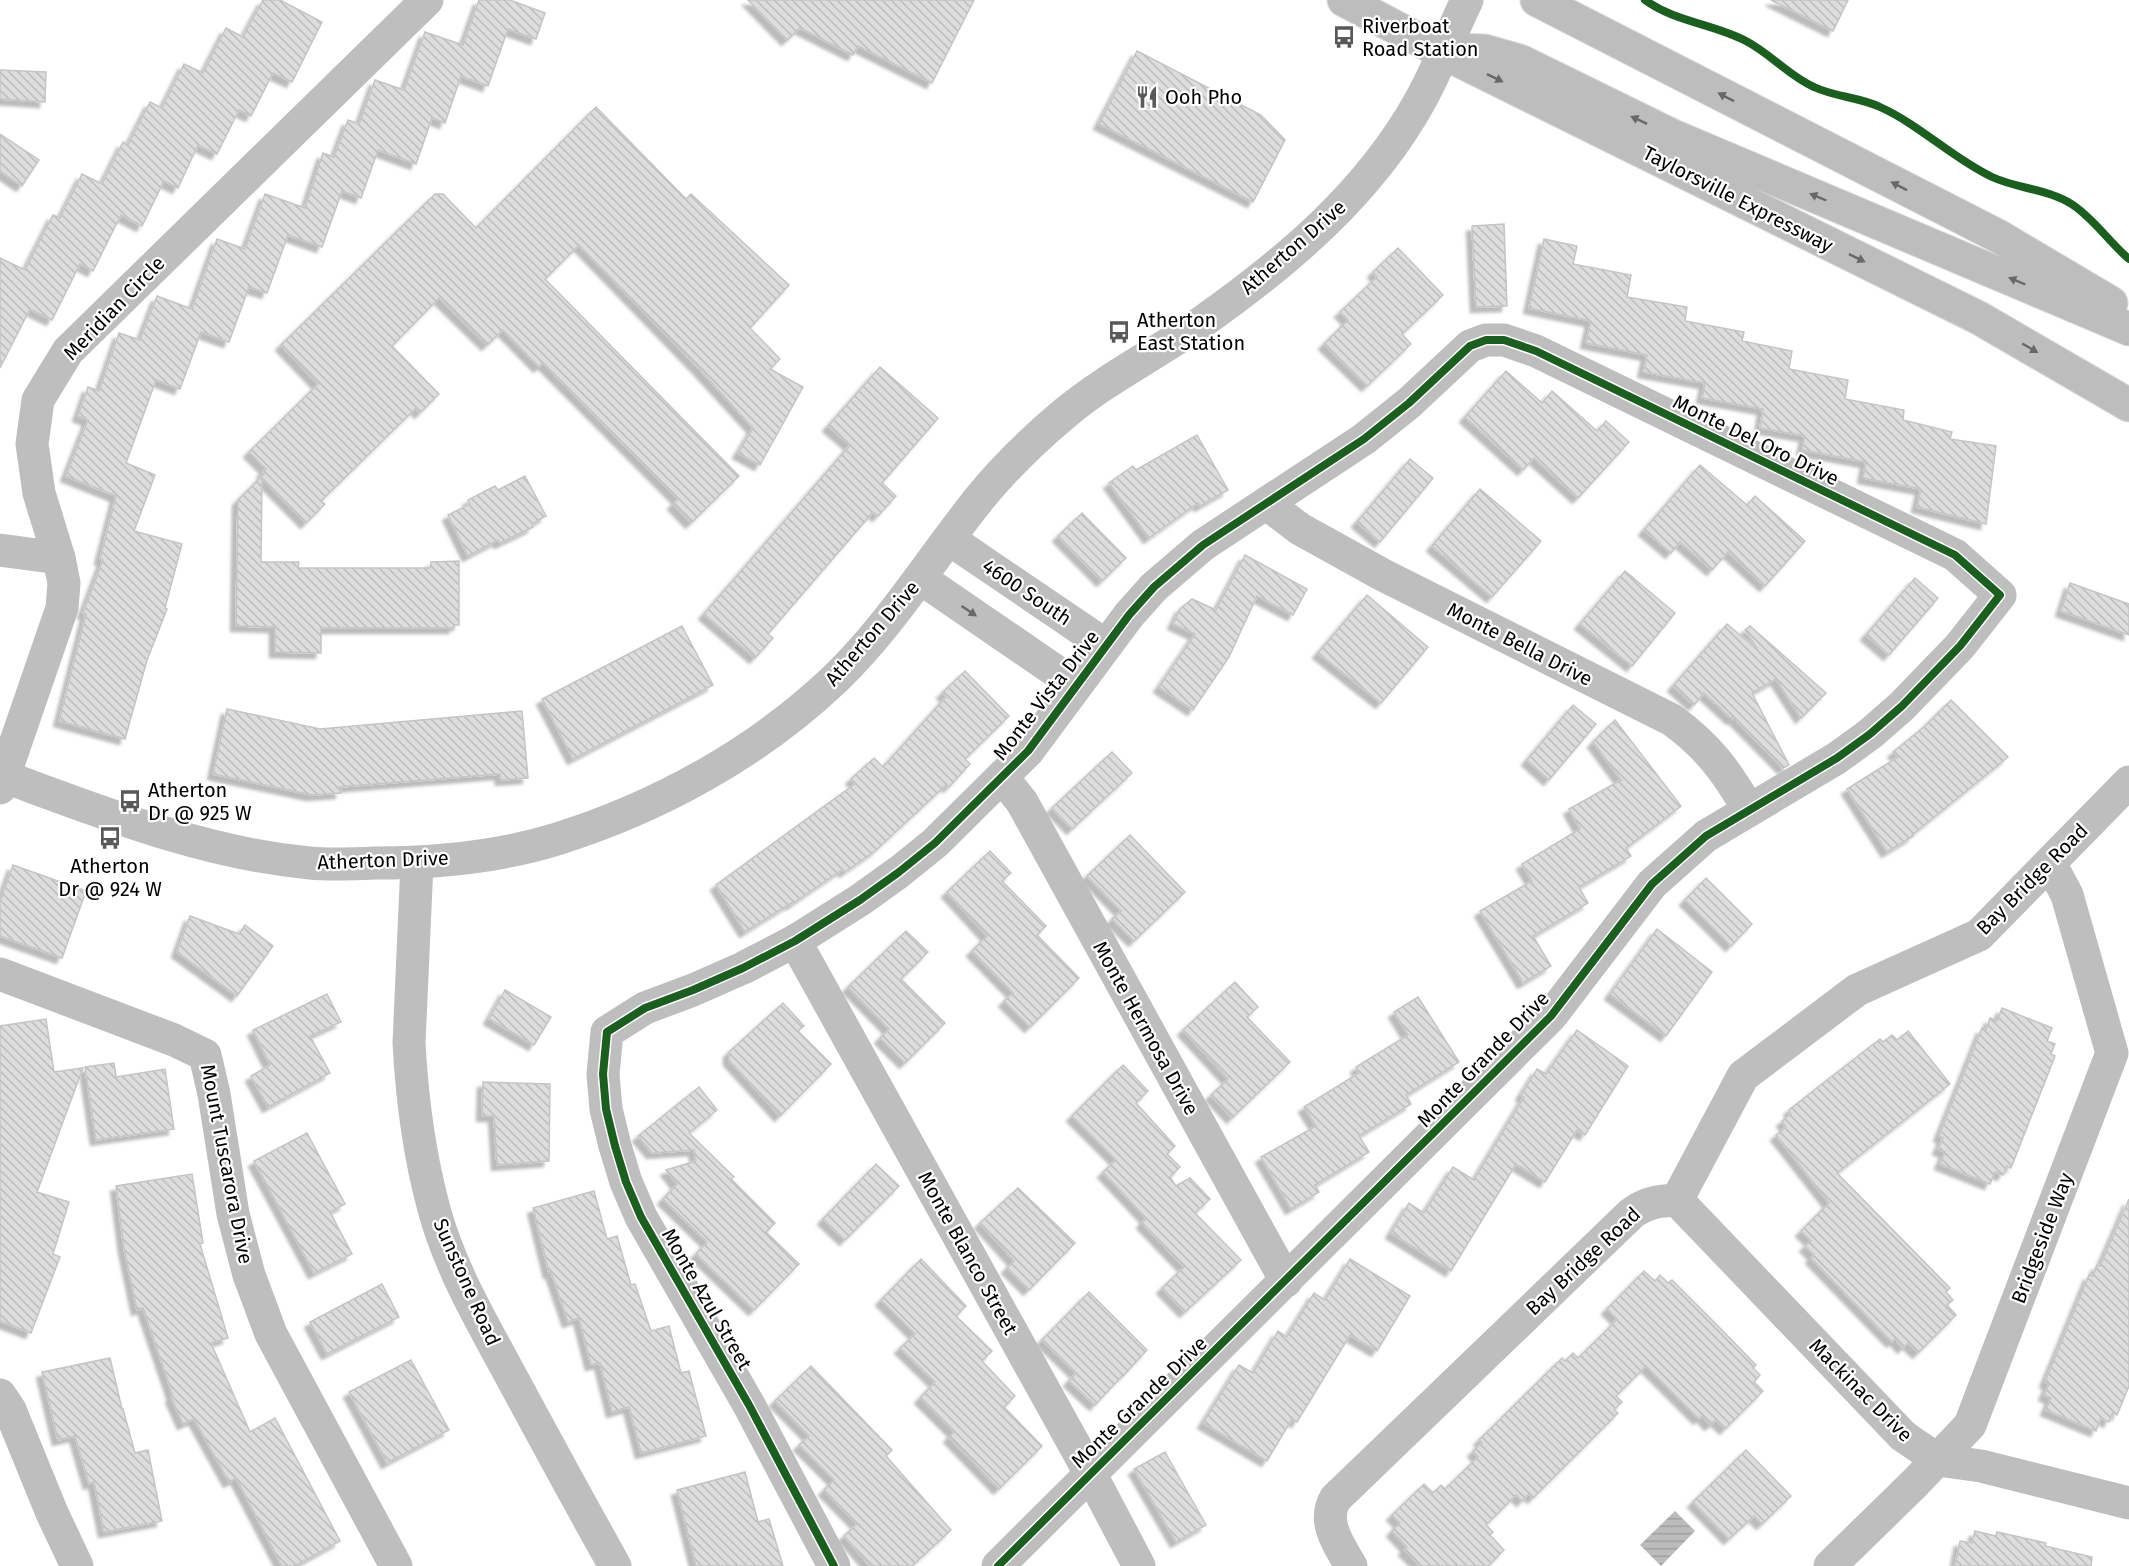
<svg xmlns="http://www.w3.org/2000/svg" width="2129" height="1566" viewBox="0 0 2129 1566" font-family="'Fira Sans',sans-serif">
<style>
.water{fill:url(#water-rules)}
.building{fill:url(#building-back-hatch);stroke:#c5c5c5;stroke-width:1.5;filter:url(#shadow)}
.lines{fill:none;stroke-linecap:round;stroke-linejoin:round}
.major-casing{stroke:#dbdbdb;stroke-width:35}
.minor{stroke:#bebebe;stroke-width:33}
.major{stroke:#bdbdbd;stroke-width:33}
.cycleway-casing{stroke:#fff;stroke-width:11}
.cycleway{stroke:#1b5e20;stroke-width:8}
.oneway{fill:#686868}
.labels{text-anchor:middle;dominant-baseline:central;stroke-width:4.5;stroke-linejoin:round;paint-order:stroke}
.poi-label{font-size:20px;fill:#000;stroke:#fff;text-anchor:start}
.street-label{font-size:20px;fill:#000;stroke:#fff}
</style>
<defs>
<pattern id="water-rules" width="6" height="5" patternUnits="userSpaceOnUse" patternTransform="scale(1.5)"><rect width="6" height="5" fill="#bcbcbc"/><path d="M0 2.5h6" fill="none" stroke="#a0a0a0"/></pattern>
<pattern id="building-back-hatch" width="6" height="6" patternUnits="userSpaceOnUse" patternTransform="scale(1.5)"><rect width="6" height="6" fill="#ddd"/><path d="M-1 5l2 2M0 0l6 6M5-1l2 2" fill="none" stroke="#bcbcbc"/></pattern>
<filter id="shadow"><feDropShadow dx="-5.5" dy="5.5" stdDeviation="1.5" flood-color="#0004"/></filter>
</defs>
<rect width="100%" height="100%" fill="#fff"/>
<path class="water" d="M1675,1511l20,20 -34,35 -21,-21z"/>
<g class="building">
<path d="M263,0h17l42,22 -30,60 -19,-9 -22,43 -12,-6 -22,44 -19,-9 -20,43 -14,-7 -22,45 -21,-11 -28,56 -13,-7 -28,56 -22,-11 -30,59v-110l25,12 28,-55 7,3 22,-44 20,10 21,-42 5,3 22,-43 12,6 22,-44 19,9 23,-45 17,9z"/>
<path d="M479,0h31l35,13 -9,26 -28,-10 -20,57 -27,-10 -16,47 -13,-5 -16,46 -38,-14 -17,48 -19,-7 -20,56 -34,-12 -21,58 -18,-6 -20,55 -28,-10 -21,57 -24,-9 -30,83 29,12 -21,56 48,13 -17,64 2,1 -20,51 -22,79 -66,-18 27,-107 -3,-1 20,-53 -3,-1 16,-63 -50,-20 22,-56 -10,-4 10,-29 11,4 20,-58 21,7 17,-44 35,13 25,-70 28,10 20,-55 40,14 18,-55 11,4 14,-37 11,4 16,-44 29,10 21,-58 38,13z"/>
<path d="M748,0h226l-42,83 -74,-37 -5,9 -53,-27 -13,12z"/>
<path d="M1771,0h77l-15,31z"/>
<path d="M1137,51l124,64 24,25 -32,62 -154,-78z"/>
<path d="M0,70l46,2 -1,30 -45,-3z"/>
<path d="M596,107l90,92 5,-5 98,91 -39,43 30,31 -10,10 33,18 -43,78 -22,-12 15,-25 -53,-58 -121,-125 -34,34 194,197 -48,47 -18,-19 5,-5 -135,-136 -4,4 -36,-37 -16,15 -48,-47 -47,48 47,48 -19,19 -4,-5 -95,93 4,3 -19,19 -44,-45 -1,84h38l-1,6h132l1,-6 28,-1v64h-5v3h-133v25l-46,-1v-25l-39,-1 2,-126 26,-26 -2,-2 4,-3 -17,-17 69,-68 -37,-39 154,-151h8l33,34z"/>
<path d="M0,134l39,26 -17,26 -22,-15z"/>
<path d="M1504,224l3,82 -31,1 -4,-81z"/>
<path d="M1544,239l33,7 -4,18 58,11 -4,22 60,10 -2,14 59,11 -2,9 50,10 -3,18 59,11 -3,19 59,11 -1,10 49,12 -2,7 46,7 -10,78 -69,-17 4,-18 -58,-11 3,-16 -64,-12 3,-14 -45,-8 3,-19 -61,-11 3,-15 -62,-11 4,-17 -61,-12 5,-22 -62,-13z"/>
<path d="M1398,248l45,47 -41,39 9,10 -44,42 -43,-42 24,-24 -8,-8 37,-35 -4,-5z"/>
<path d="M880,367l58,51 -56,65 14,13 -18,20 -5,-4 -105,122 5,4 -18,20 -51,-44 146,-169 -22,-19z"/>
<path d="M1506,371l36,32 10,-12 45,40 9,-10 23,21 -51,56 -44,-40 -11,12 -58,-53z"/>
<path d="M1197,435l31,55 -28,16 -2,-3 -49,35 -40,-55 24,-17 3,4z"/>
<path d="M1410,459l23,19 -53,64 -23,-20z"/>
<path d="M1700,465l47,40 8,-9 50,45 -40,45 -37,-34 -16,18 -32,-28 -9,11 -27,-23z"/>
<path d="M525,476l21,40 -14,8 1,3 -33,16 -2,-3 -30,16 -20,-41 22,-11 -2,-4 27,-14 3,4z"/>
<path d="M1480,489l61,52 -49,56 -60,-51z"/>
<path d="M1082,513l44,45 -24,23 -44,-45z"/>
<path d="M1245,555l62,34 -14,26 -36,-19 -28,61 -36,53 -34,-23 36,-53 -22,-10 7,-15 12,-10 24,11z"/>
<path d="M1625,571l50,42 -43,53 -52,-42z"/>
<path d="M1915,578l23,20 -49,57 -23,-20z"/>
<path d="M2070,583l59,21v31l-68,-24z"/>
<path d="M1367,595l61,52 -47,56 -63,-50z"/>
<path d="M1727,624l31,26 -13,-20 5,-4 76,67 -25,25 -25,-39 -24,14 37,72 -6,3 -50,-51 -1,2 -28,-26 -10,12 -21,-19z"/>
<path d="M682,626l31,59 -140,74 -31,-60z"/>
<path d="M965,671l44,45 -44,43 5,5 -21,23 -3,-2 -71,66 -30,21 -2,-3 -51,35 -1,-1 -46,29 -29,-47 140,-102 -5,-4 23,-21 9,9 63,-70 -4,-4z"/>
<path d="M1951,700l57,57 -96,78 1,1 -26,16 -40,-63 51,-32 -5,-5 32,-26z"/>
<path d="M1573,705l23,19 -47,56 -22,-20z"/>
<path d="M227,709l93,20 202,-18 6,67 -27,2 -1,-6 -160,13 1,6 -29,2 -99,-21z"/>
<path d="M1615,720l66,86 -55,42 5,8 -52,31 9,16 -55,33 18,30 -28,17 -43,-72 52,-30 -10,-17 58,-35 -11,-20 52,-29 -28,-38z"/>
<path d="M1112,752l20,21 -60,56 -20,-21z"/>
<path d="M1130,835l55,57 -51,49 -22,-22 9,-8 -34,-35z"/>
<path d="M990,851l21,22 -9,8 44,45 -9,9 42,43 -49,49 -26,-26 9,-8 -41,-42 15,-15 -40,-44z"/>
<path d="M13,865l73,26 -24,67 -62,-22v-34z"/>
<path d="M1706,878l46,46 -21,22 -46,-46z"/>
<path d="M190,916l49,18 6,-9 28,21 -36,50 -60,-44z"/>
<path d="M1657,929l55,43 -46,64 -56,-42z"/>
<path d="M906,931l22,21 -27,27 44,44 -40,40 -25,-25 9,-9 -41,-42z"/>
<path d="M1235,982l23,25 -11,10 43,45 -58,56 -21,-23 17,-16 -45,-49z"/>
<path d="M505,990l46,27 -17,28 -45,-26z"/>
<path d="M327,994l14,28 -31,14 20,37 -62,34 -17,-31 19,-11 -17,-35z"/>
<path d="M1418,997l41,65 -53,33 5,9 -52,32 10,16 -54,33 4,7 -28,17 -30,-52 55,-31 -12,-19 55,-34 -3,-6 52,-32 -14,-23z"/>
<path d="M783,1003l21,23 -6,5 33,33 -51,52 -51,-56v-8z"/>
<path d="M2002,1008l50,20 -5,13 8,3 -4,10 4,2 -44,112 -4,-2 -4,9 -8,-3 -5,12 -50,-20 5,-12 -7,-3 5,-11 -4,-2 43,-108 4,2 4,-12 7,3z"/>
<path d="M46,1019l8,53 29,-4 -46,124 32,10 -16,52 7,3 -29,76 -31,-12v-295z"/>
<path d="M1577,1030l51,36 -43,69 -8,-5 -32,52 -29,-18 -65,107 -60,-38 18,-30 15,10 29,-46 21,13 50,-83 -3,-2 16,-26 9,5z"/>
<path d="M1908,1031l42,53 -113,89 113,115 -4,4 7,8 -6,5 9,10 -38,38 -10,-10 -5,5 -8,-9 -3,3 -81,-84 3,-3 -9,-9 6,-5 -10,-10 28,-28 -53,-68 10,-8 -4,-6 9,-7 -2,-4 38,-30 53,-41 3,3 9,-7 5,5z"/>
<path d="M114,1063l2,14 49,-8 9,60 -78,11 -11,-73z"/>
<path d="M1123,1065l25,26 -12,12 39,43 -8,8 13,13 -10,10 6,9 14,-8 20,21 -15,14 46,47 -56,52 -23,-24 22,-21 -42,-44 4,-5 -43,-46 13,-12 -44,-44z"/>
<path d="M483,1082l67,2 -1,77 -52,4 -3,-49h-12z"/>
<path d="M699,1087l18,23 -28,23 45,44 -3,2 44,44 -9,9 33,32 -45,46 -58,-56 11,-12 -44,-43 14,-15 -11,-14 30,-9 -2,-11 -42,3 -14,-17z"/>
<path d="M307,1133l38,71 -15,8 22,42 -38,19 -60,-112z"/>
<path d="M876,1164l23,22 -54,54 -22,-21z"/>
<path d="M192,1174l11,69 -3,1 28,94 -17,5 39,89 25,-14 65,123 -45,25h-13l-46,-88 -7,4 -35,-63 -11,5 -12,-27 2,-1 -30,-88 -6,2 -13,-62 -8,-62z"/>
<path d="M1018,1188l57,55 -46,47 -22,-22 7,-7 -34,-38z"/>
<path d="M594,1191l13,48 10,-3 14,49 4,-1 16,47 18,-5 12,47 8,-2 17,65 -65,17 -12,-46 -17,5 -12,-49 -9,2 -12,-47 -11,4 -17,-50 -2,1 -16,-65z"/>
<path d="M2129,1199v187l-12,29 -4,-3 -4,10 -8,-4 -5,13 -50,-21 5,-12 -7,-3 5,-11 -4,-2 44,-107 4,1 4,-11 3,1z"/>
<path d="M921,1259l45,47 -10,10 36,35 -10,10 33,35 -11,11 38,39 -43,43 -50,-52 5,-5 -34,-34 15,-16 -35,-34 15,-14 -34,-34z"/>
<path d="M1350,1259l60,37 -33,55 -27,-16 -53,87 -5,-3 -25,42 -64,-38 36,-58 14,8 25,-42 9,6 27,-44 11,7z"/>
<path d="M1644,1271l11,10 5,-6 8,8 4,-3 50,50 34,35 -3,3 7,7 -6,7 9,9 -38,38 -9,-9 -6,5 -8,-9 -3,3 -53,-53 -30,30 6,6 -8,8 4,3 -85,85 -4,-4 -7,7 -6,-6 -30,30 7,7 -3,3 14,15 -16,16h-68l-16,-16 3,-3 -15,-16 8,-8 -8,-8 32,-31 9,9 8,-8 4,4 33,-32 -5,-6 9,-8 -3,-3 83,-82 3,3 8,-8 5,5 34,-33 5,-6 -10,-10z"/>
<path d="M382,1284l17,33 -72,37 -17,-32z"/>
<path d="M1089,1292l58,58 -24,26 -2,-1 1,1 -27,29 -26,-24 7,-8 -34,-33z"/>
<path d="M110,1358l12,51h1l12,44 13,-3 14,71 -58,11 -10,-50 -5,2 -14,-48 -17,4 -16,-68z"/>
<path d="M411,1360l38,70 -62,33 -38,-71z"/>
<path d="M811,1366l81,84 -6,6 65,74 -39,36h-42l-26,-30 13,-12 -33,-34 10,-10 -35,-35 10,-9 -34,-35z"/>
<path d="M1746,1450l45,46 -29,28 -8,-8 -25,23 -36,-37z"/>
<path d="M1165,1452l41,73 -30,17 -42,-73z"/>
<path d="M745,1472l13,50 11,-3 14,47h-87l-19,-76z"/>
<path d="M1975,1531l21,5 1,-4 49,11 -1,3 47,11 -1,9h-136l5,-25 12,2z"/>
</g>
<g class="lines">
<g class="major-casing">
<g id="major">
<path d="M1344,0l98,52 537,266 150,87"/>
<path d="M1537,0l461,236 113,67"/>
<path d="M1453,50l32,1 35,10 153,75 456,193"/>
</g>
</g>
<g class="minor">
<path d="M1267,504l33,25 83,46 289,145c37,27 54,51 77,90"/>
<path d="M949,539l156,106"/>
<path d="M0,550l59,8"/>
<path d="M920,578l156,107"/>
<path d="M0,775c101,37 202,78 310,88 21,2 43,1 65,0 60,0 124,-6 182,-24 102,-32 200,-86 278,-160 56,-54 96,-120 144,-180 25,-31 54,-59 85,-85 43,-36 92,-60 138,-92 85,-60 167,-129 218,-221 18,-32 31,-68 47,-101"/>
<path d="M1002,777l20,25 264,479"/>
<path d="M0,788l62,-180 2,-25 -5,-25 -20,-65 -7,-49 6,-44 30,-49 359,-351"/>
<path d="M417,863l-8,180c3,56 10,111 25,166 16,60 49,115 78,169 34,63 68,126 103,188"/>
<path d="M795,941l295,532 49,93"/>
<path d="M0,974l174,66 31,15 9,39 19,120 16,61 22,59 125,232"/>
<path d="M1677,1200l226,236 35,24 43,6 148,37"/>
<path d="M0,1395l10,15 42,103 25,53"/>
<path d="M834,1566l-85,-161 -108,-188 -15,-35 -11,-36 -9,-37 -3,-35 4,-42 38,-24 48,-18 50,-22 52,-27 65,-41 39,-28 36,-29 93,-92 101,-136 25,-28 49,-42 161,-106 45,-36 61,-57 16,-6h18l32,11 419,204 45,40 -40,51 -58,60 -32,28 -33,24 -131,78 -54,48 -101,132 -553,550"/>
<path d="M1351,1566c-12,-21 -29,-43 -16,-67l297,-286c16,-11 26,-12 45,-13l66,-124 114,-86 122,-55 150,-153"/>
<path d="M1830,1566l85,-83 55,-58 142,-372 -45,-158 -17,-32"/>
</g>
<use href="#major" class="major"/>
<g class="cycleway-casing">
<g id="cycleway">
<path d="M1645,0c30,22 69,24 101,41 25,13 43,35 68,46 21,10 45,10 66,20 40,18 72,51 112,70 26,12 57,12 81,28 22,15 36,37 56,54"/>
<path d="M834,1566l-85,-161 -108,-188 -15,-35 -11,-36 -9,-37 -3,-35 4,-42 38,-24 48,-18 50,-22 52,-27 65,-41 39,-28 36,-29 93,-92 101,-136 25,-28 49,-42 161,-106 45,-36 61,-57 16,-6h18l32,11 419,204 45,40 -40,51 -58,60 -32,28 -33,24 -131,78 -54,48 -101,132 -553,550"/>
</g>
</g>
<use href="#cycleway" class="cycleway"/>
</g>
<defs><path id="oneway-solid" d="M-6-.8H1V-3.2L6.5 0L1 3.2V.8H-6Z" transform="scale(1.5)"/></defs>
<g class="oneway">
<use href="#oneway-solid" transform="translate(1495 78) rotate(26)"/>
<use href="#oneway-solid" transform="translate(1726 97) rotate(-153)"/>
<use href="#oneway-solid" transform="translate(1639 120) rotate(-155)"/>
<use href="#oneway-solid" transform="translate(1899 186) rotate(-153)"/>
<use href="#oneway-solid" transform="translate(1818 197) rotate(-157)"/>
<use href="#oneway-solid" transform="translate(1857 258) rotate(26)"/>
<use href="#oneway-solid" transform="translate(2017 281) rotate(-157)"/>
<use href="#oneway-solid" transform="translate(2030 348) rotate(30)"/>
<use href="#oneway-solid" transform="translate(969 611) rotate(34)"/>
</g>
<defs>
<g id="bus-bare" transform="scale(1.8)"><path d="M-5-6H5V4H4V6H2V4H-2V6H-4V4H-5ZM-3.5-4V0h7V-4ZM-3.5 1.2v1.5H-2V1.2ZM2 1.2v1.5H3.5V1.2Z" fill="#595959" stroke="#fff" stroke-width="2.5" paint-order="stroke"/></g>
<g id="restaurant-bare" transform="scale(1.8)"><path d="M-5-6h1v4h1v-4h1v4h1v-4h1v5L-1.5 .5V6h-2V.5L-5-1ZM5-6V6H3V1.5H1.5Q1.5-4 5-6Z" fill="#595959" stroke="#fff" stroke-width="2.5" paint-order="stroke"/></g>
</defs>
<g fill-rule="evenodd">
<use href="#bus-bare" x="1344" y="37"/>
<use href="#restaurant-bare" x="1147" y="97"/>
<use href="#bus-bare" x="1119" y="332"/>
<use href="#bus-bare" x="130" y="801"/>
<use href="#bus-bare" x="110" y="838"/>
</g>
<g class="labels">
<g class="poi-label">
<text x="1362" y="26">Riverboat<tspan x="1362" dy="23">Road Station</tspan></text>
<text x="1165" y="97">Ooh Pho</text>
<text x="1137" y="320">Atherton<tspan x="1137" dy="23">East Station</tspan></text>
<text x="148" y="790">Atherton<tspan x="148" dy="23">Dr @ 925 W</tspan></text>
<text x="110" y="866" text-anchor="middle">Atherton<tspan x="110" dy="23">Dr @ 924 W</tspan></text>
</g>
<g class="street-label">
<text transform="translate(1738 199) rotate(27)">Taylorsville Expressway</text>
<text transform="translate(1293 247) rotate(-41)">Atherton Drive</text>
<text transform="translate(114 308) rotate(-46)">Meridian Circle</text>
<text transform="translate(1756 440) rotate(26)">Monte Del Oro Drive</text>
<text transform="translate(1027 592) rotate(34)">4600 South</text>
<text transform="translate(872 633) rotate(-49)">Atherton Drive</text>
<text transform="translate(1520 644) rotate(27)">Monte Bella Drive</text>
<text transform="translate(1046 695) rotate(-52)">Monte Vista Drive</text>
<text transform="translate(383 860) rotate(-2)">Atherton Drive</text>
<text transform="translate(2032 879) rotate(-45)">Bay Bridge Road</text>
<text transform="translate(1146 1028) rotate(61)">Monte Hermosa Drive</text>
<text transform="translate(1483 1059) rotate(-46)">Monte Grande Drive</text>
<text transform="translate(227 1164) rotate(79)">Mount Tuscarora Drive</text>
<text transform="translate(2042 1238) rotate(-69)">Bridgeside Way</text>
<text transform="translate(968 1253) rotate(61)">Monte Blanco Street</text>
<text transform="translate(1583 1261) rotate(-43)">Bay Bridge Road</text>
<text transform="translate(467 1282) rotate(66)">Sunstone Road</text>
<text transform="translate(707 1299) rotate(60)">Monte Azul Street</text>
<text transform="translate(1861 1390) rotate(45)">Mackinac Drive</text>
<text transform="translate(1139 1402) rotate(-44)">Monte Grande Drive</text>
</g>
</g>
</svg>
